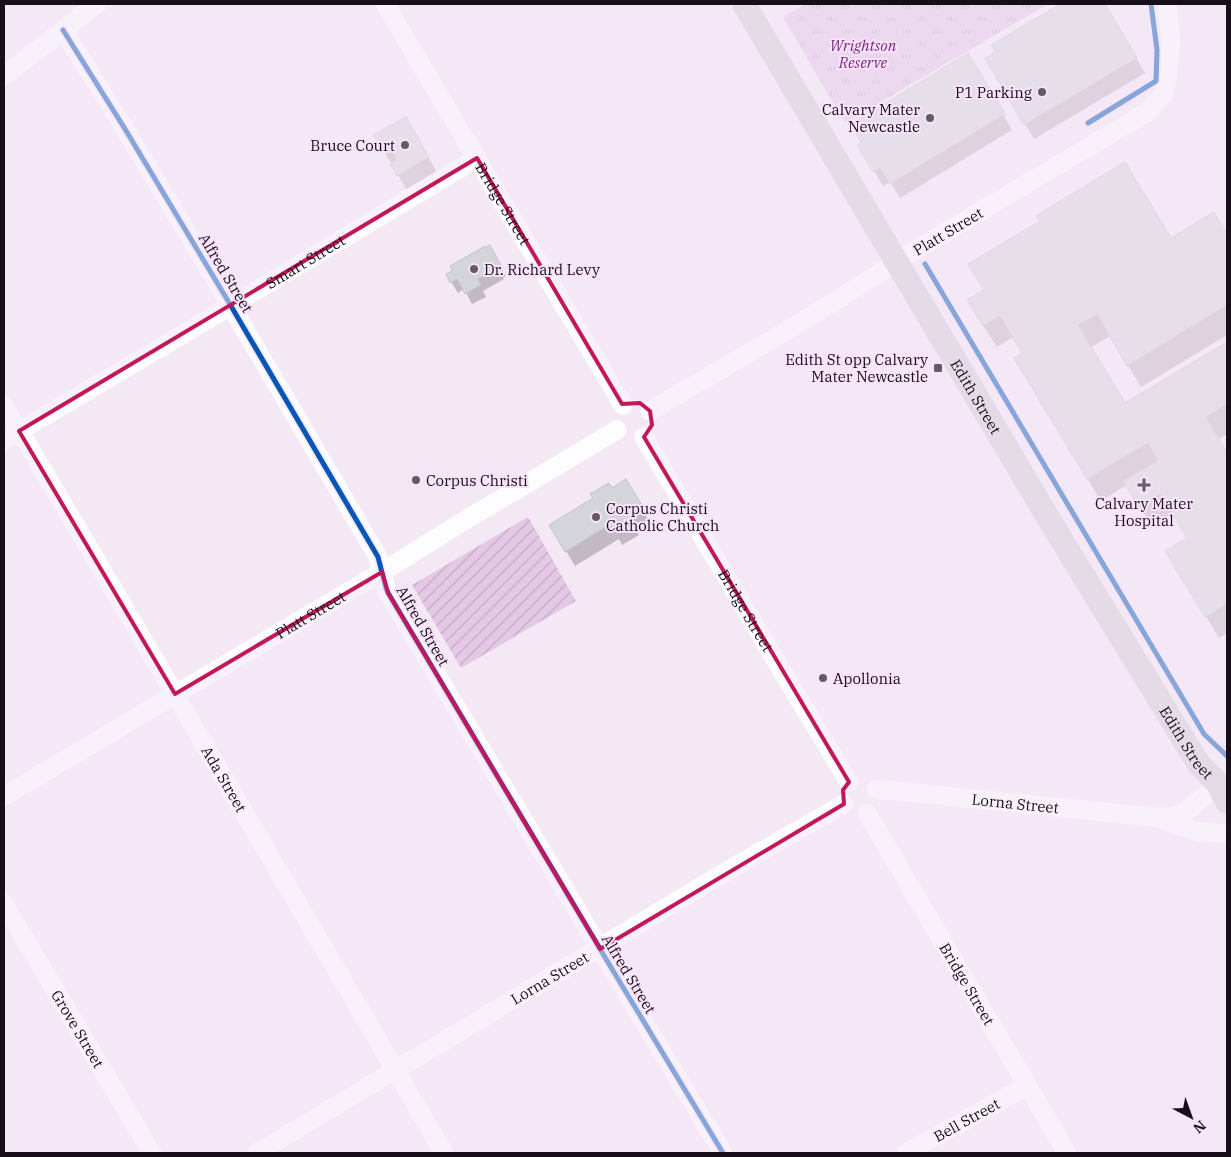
<svg xmlns="http://www.w3.org/2000/svg" width="1231" height="1157" viewBox="0 0 1231 1157" font-family="'IBM Plex Serif',serif">
<style>
.grass{fill:url(#grass-tufts)}
.garden{fill:url(#garden-furrows)}
.shadow{fill:#0003}
.building{fill:#d4d5db;stroke:#c2c4ca}
.lines{fill:none;stroke-linecap:round;stroke-linejoin:round}
.minor{stroke:#fdfcfe;stroke-width:19}
.major{stroke:#d3cdd3;stroke-width:24}
.cycleway-casing{stroke:#f8e3fa;stroke-width:8}
.cycleway{stroke:#0057b8;stroke-width:5}
.marked{fill:none;stroke:#c2185b;stroke-width:4;stroke-linejoin:round}
.poi-dot{fill:#645b65;stroke:#f8e3fa;stroke-width:2}
.labels{text-anchor:middle;dominant-baseline:central;stroke-width:4;stroke-linejoin:round;paint-order:stroke}
.park-label{font-size:15px;font-style:italic;fill:#792982;stroke:#f8e3fa}
.poi-label{font-size:15px;fill:#170f17;stroke:#f8e3fa;text-anchor:end}
.street-label{font-size:15px;fill:#170f17;stroke:#f8e3fa}
</style>
<defs>
<pattern id="grass-tufts" width="24" height="20" patternUnits="userSpaceOnUse" patternTransform="scale(1.25)"><rect width="24" height="20" fill="#e4c8e6"/><path d="M3 7l-1-3M5 7V3M7 7l1-3M15 17l-1-3M17 17v-4M19 17l1-3" fill="none" stroke="#c3abc5"/></pattern>
<pattern id="garden-furrows" width="10" height="10" patternUnits="userSpaceOnUse" patternTransform="scale(1.25)"><rect width="10" height="10" fill="#e4c8e6"/><path d="M-1 1l2-2M0 10L10 0M9 11l2-2" fill="none" stroke="#c3abc5"/></pattern>
</defs>
<rect width="100%" height="100%" fill="#f4e8f5"/>
<path class="grass" d="M806,4h242l-203,119 -62,-106z"/>
<path class="garden" d="M528,517l48,84 -115,67 -49,-83z"/>
<g class="shadow">
<path d="M1062,4h42l41,69 -111,66 -47,-80 10,-6 -4,-8z"/>
<path d="M968,55l44,75 -112,68 -10,-16 -7,4 -24,-41z"/>
<path d="M405,118l36,61 -30,18 -36,-61z"/>
<path d="M1214,214l13,22v99l-86,52 -31,-51 -20,12 35,57 102,-62v91l-9,6 9,16v177l-8,5 -39,-65 8,-35 -14,-22 -21,12 -26,-43 -26,16 -73,-121 -5,-27 -10,-16 -16,10 -16,-25 190,-82z"/>
<path d="M489,247l17,29 -3,2 1,1 -21,12 3,6 -14,7 -8,-15 -6,4 -11,-18z"/>
<path d="M626,481l23,40 -14,8 4,6 -17,10 -3,-6 -44,27 -24,-40z"/>
</g>
<g class="building">
<path d="M1060,4h45l32,54 -113,67 -39,-67 11,-6 -5,-7z"/>
<path d="M968,53l37,61 -115,70 -10,-16 -7,4 -16,-27 4,-3 -9,-15 6,-2 -3,-3z"/>
<path d="M406,117l23,40 -32,19 -7,-12 7,-4 -11,-17 -6,3 -7,-11z"/>
<path d="M1125,162l46,76 43,-26 13,22v71l-100,61 -30,-52 -19,11 47,78 102,-61v62l-21,13 21,36v151l-22,13 -40,-66 22,-13 -26,-44 -22,13 -16,-26 35,-21 -10,-17 -61,36 -73,-121 8,-5 -22,-37 -17,10 -16,-26 17,-10 -16,-26 72,-43 -4,-5z"/>
<path d="M490,245l11,20 -3,2v1l-20,11 3,6 -16,9 -8,-15 -7,4 -4,-9 6,-3 -2,-5 35,-20 1,1z"/>
<path d="M626,479l16,26 -14,9 3,6 -18,11 -4,-6 -44,27 -16,-27 44,-27 -3,-4 19,-11 3,5z"/>
</g>
<g class="lines">
<g class="minor">
<path id="s1" d="M385,4l238,401"/>
<path d="M63,30l62,99 106,177 147,251 8,31 2,5 224,376 111,184"/>
<path d="M4,76l93,-72"/>
<path id="s2" d="M4,405l92,155 348,593"/>
<path id="s3" d="M650,411l158,-93 108,-68 231,-138 18,-19 6,-51 -4,-38"/>
<path id="s4" d="M644,437l116,197 89,148"/>
<path id="s5" d="M4,440l235,-139 238,-143"/>
<path id="s6" d="M876,789l278,28h20l12,-5 32,-28"/>
<path id="s7" d="M4,796l378,-224 85,-53 150,-89"/>
<path id="s8" d="M867,813l200,340"/>
<path d="M1160,819l36,12 31,3"/>
<path id="s9" d="M4,904l148,249"/>
<path id="s10" d="M257,1153l472,-283 115,-66"/>
<path id="s11" d="M906,1153l121,-67"/>
</g>
<path class="major" id="s12" d="M744,4l306,517 145,237 4,6 19,20 9,18"/>
<g class="cycleway-casing">
<g id="cycleway">
<path d="M63,30l62,99 106,177 147,251 8,31 2,5 224,376 111,184"/>
<path d="M1088,123l68,-42 1,-31 -6,-46"/>
<path d="M925,264l279,470 23,22"/>
</g>
</g>
<use href="#cycleway" class="cycleway"/>
</g>
<path d="M0 0H1231V1157H0ZM477,158l145,246 18,-1 10,8 2,14 -8,12 205,345 -6,8 1,14 -244,145 -212,-356 -6,-21 -207,122 -156,-263z" fill="#f4e8f5" fill-opacity=".55" fill-rule="evenodd"/>
<path class="marked" d="M477,158l145,246 18,-1 10,8 2,14 -8,12 205,345 -6,8 1,14 -244,145 -212,-356 -6,-21 -207,122 -156,-263z"/>
<g class="poi-dot">
<circle cx="1042" cy="92" r="5"/>
<circle cx="930" cy="118" r="5"/>
<circle cx="405" cy="145" r="5"/>
<circle cx="474" cy="269" r="5"/>
<rect x="933" y="363" width="10" height="10" rx="2.5"/>
<circle cx="416" cy="480" r="5"/>
<path d="M1141.5 477.5h5v5h5v5h-5v5h-5v-5h-5v-5h5z"/>
<circle cx="596" cy="517" r="5"/>
<circle cx="823" cy="678" r="5"/>
</g>
<g class="labels">
<g class="park-label">
<text x="863" y="45">Wrightson<tspan x="863" dy="17">Reserve</tspan></text>
</g>
<g class="poi-label">
<text x="1032" y="92">P1 Parking</text>
<text x="920" y="109">Calvary Mater<tspan x="920" dy="17">Newcastle</tspan></text>
<text x="395" y="145">Bruce Court</text>
<text x="484" y="269" text-anchor="start">Dr. Richard Levy</text>
<text x="928" y="359">Edith St opp Calvary<tspan x="928" dy="17">Mater Newcastle</tspan></text>
<text x="426" y="480" text-anchor="start">Corpus Christi</text>
<text x="1144" y="503" text-anchor="middle">Calvary Mater<tspan x="1144" dy="17">Hospital</tspan></text>
<text x="606" y="508" text-anchor="start">Corpus Christi<tspan x="606" dy="17">Catholic Church</tspan></text>
<text x="833" y="678" text-anchor="start">Apollonia</text>
</g>
<g class="street-label">
<text stroke="none"><textPath href="#s1" startOffset="232">Bridge Street</textPath></text>
<text stroke="none"><textPath href="#s3" startOffset="348">Platt Street</textPath></text>
<text stroke="none"><textPath href="#s5" startOffset="350">Smart Street</textPath></text>
<text transform="translate(226 273) rotate(59)">Alfred Street</text>
<text stroke="none"><textPath href="#s12" startOffset="456">Edith Street</textPath></text>
<text stroke="none"><textPath href="#s4" startOffset="201">Bridge Street</textPath></text>
<text stroke="none"><textPath href="#s7" startOffset="356">Platt Street</textPath></text>
<text transform="translate(423 626) rotate(60)">Alfred Street</text>
<text stroke="none"><textPath href="#s12" startOffset="861">Edith Street</textPath></text>
<text stroke="none"><textPath href="#s2" startOffset="434">Ada Street</textPath></text>
<text stroke="none"><textPath href="#s6" startOffset="140">Lorna Street</textPath></text>
<text transform="translate(629 974) rotate(59)">Alfred Street</text>
<text stroke="none"><textPath href="#s10" startOffset="341">Lorna Street</textPath></text>
<text stroke="none"><textPath href="#s8" startOffset="198">Bridge Street</textPath></text>
<text stroke="none"><textPath href="#s9" startOffset="145">Grove Street</textPath></text>
<text stroke="none"><textPath href="#s11" startOffset="69">Bell Street</textPath></text>
</g>
</g>
<rect width="1231" height="1157" fill="none" stroke="#170f17" stroke-width="10"/>
<g transform="translate(1191 1117) rotate(139)" stroke="#f8e3fa" stroke-width="4" paint-order="stroke">
<path d="M0-4L9 19L0 12L-9 19Z" fill="#170f17"/>
<text y="-8" font-size="14" font-weight="bold" text-anchor="middle" fill="#170f17">N</text>
</g>
</svg>
